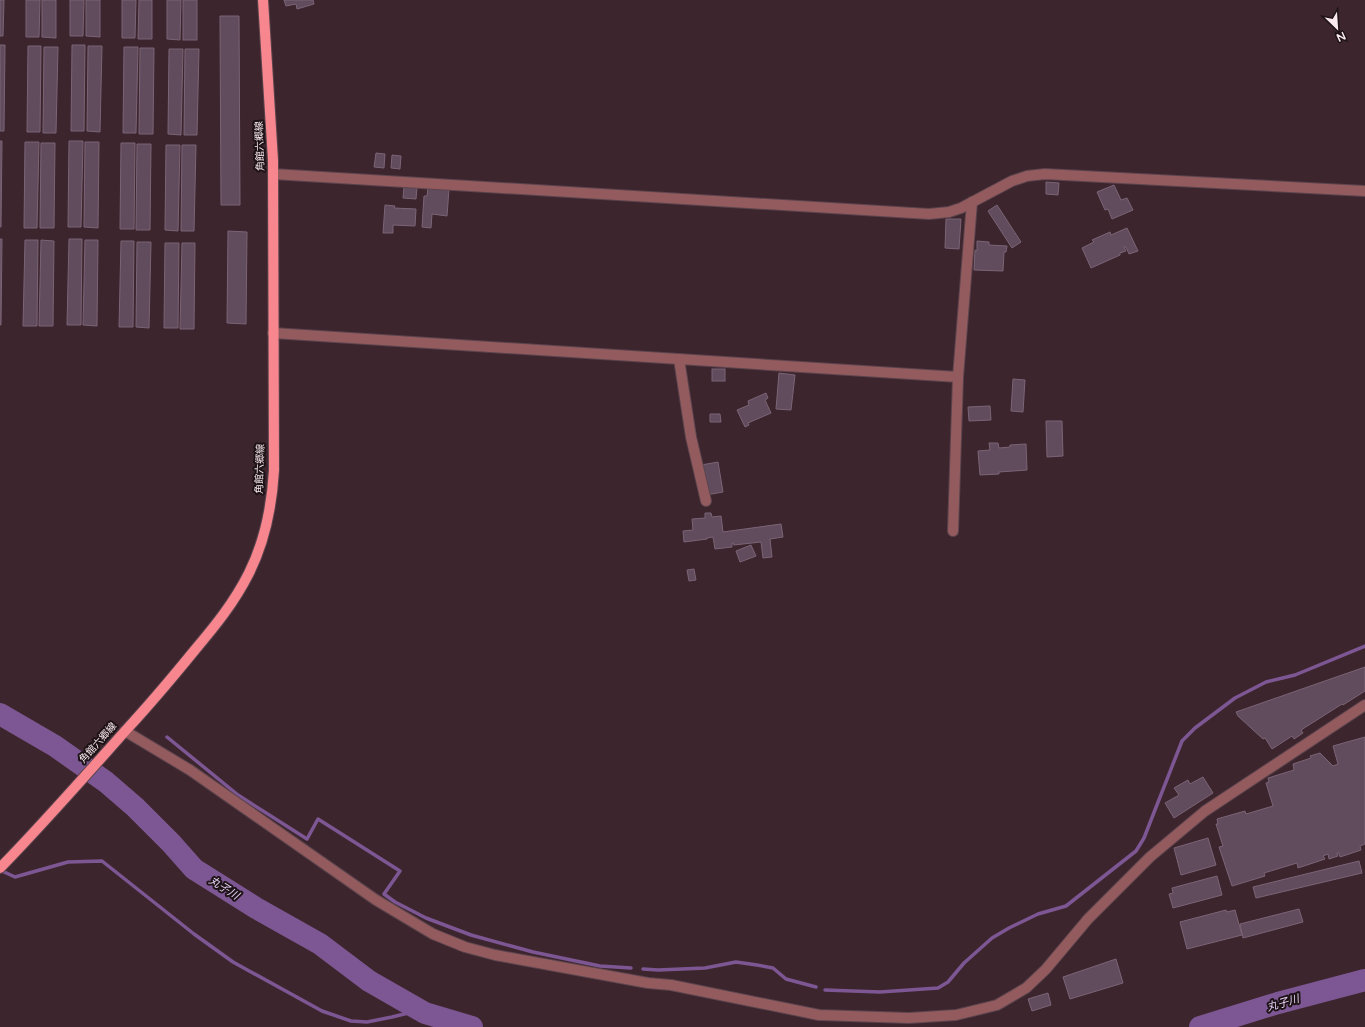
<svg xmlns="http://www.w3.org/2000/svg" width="1365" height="1027" viewBox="0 0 1365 1027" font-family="'Varela Round','Noto Sans JP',sans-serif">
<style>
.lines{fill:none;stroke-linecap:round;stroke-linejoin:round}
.stream{stroke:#7d5793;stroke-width:3.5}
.river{stroke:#7d5793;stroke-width:22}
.building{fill:#614c5d;stroke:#7b6476}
.minor-casing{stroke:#5b444d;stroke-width:12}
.major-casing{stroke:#5b444d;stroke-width:12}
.minor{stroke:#935b5e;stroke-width:10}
.major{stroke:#f7868e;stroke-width:10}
.labels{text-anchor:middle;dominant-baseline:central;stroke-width:4;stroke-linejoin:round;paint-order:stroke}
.street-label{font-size:10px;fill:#f9e8ee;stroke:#1d1216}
.water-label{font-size:11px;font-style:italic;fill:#e6d1f4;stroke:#1d1216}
</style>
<rect width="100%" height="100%" fill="#3d252e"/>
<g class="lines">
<g class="stream">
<path d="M167,737l71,58 69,44 11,-20 82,52 -16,23 11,8 31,16 45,17 62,17 67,14 31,2"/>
<path d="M0,870l15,7 53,-15 34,-1 92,73 39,28 89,49 29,10 16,1 25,-5 29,-7"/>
<path d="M643,969l15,1 47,-2 31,-6 21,3 16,3 13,11 30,8"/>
<path d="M825,990l55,2 58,-4 10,-6 16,-19 28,-25 17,-10 29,-14 28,-8 70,-55 8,-13 38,-97 13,-13 40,-30 31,-16 29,-7 70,-29"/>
</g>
<g class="river">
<path d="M0,714l55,32 51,36 29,25 36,36 23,26 62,39 64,36 49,37 56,32 47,14"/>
<path d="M1200,1027l78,-24 87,-23"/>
</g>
</g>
<g class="building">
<path d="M0,0h4l-1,36h-3z"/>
<path d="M26,0h14l-1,37h-13z"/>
<path d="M42,0h14v38l-14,-1z"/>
<path d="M70,0h14l-1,36h-13z"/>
<path d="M86,0h14v37l-14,-1z"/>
<path d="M122,0h14l-1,38h-13z"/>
<path d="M139,0h13v39h-14z"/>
<path d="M167,0h14l-1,40 -13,-1z"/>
<rect x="183" y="0" width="14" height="40"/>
<path d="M284,0h29l1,4 -17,5 -1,-5 -10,2z"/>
<path d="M220,16h19l1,189h-19z"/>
<path d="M0,45h5l-1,86h-4z"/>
<path d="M72,45h13l-1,86h-13z"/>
<path d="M28,46h13l-1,86h-13z"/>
<path d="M88,46h14l-2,86 -13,-1z"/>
<path d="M44,47h14l-2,86h-13z"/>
<path d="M124,47h14l-2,86h-13z"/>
<path d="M140,48h14l-1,86h-14z"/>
<path d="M169,49h14l-2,86 -13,-1z"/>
<path d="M185,49h14l-2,86h-13z"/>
<path d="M0,141h2l-1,86h-1z"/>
<path d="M69,141h14l-2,86h-13z"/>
<path d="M25,142h14l-2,86h-13z"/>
<path d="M85,142h14l-1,86 -14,-1z"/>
<path d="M41,143h14l-1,85h-14z"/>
<path d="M121,143h14l-1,86h-14z"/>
<path d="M137,144h14l-1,86h-14z"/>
<path d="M166,145h14l-2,86 -13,-1z"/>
<path d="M182,145h14l-2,86h-13z"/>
<path d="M376,153l9,1 -1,14 -10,-1z"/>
<path d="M392,155l9,1 -1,13 -9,-1z"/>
<path d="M1046,182l13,1 -1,12 -12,-1z"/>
<path d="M1114,185l7,15 6,-2 6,12 -21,9 -4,-10 -3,1 -8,-18z"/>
<path d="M404,187l13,1 -1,11 -13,-1z"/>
<path d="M428,188l21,1 -2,27 -15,-2 -1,14 -9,-1 2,-31h3z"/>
<path d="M385,205l10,1 -1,2 22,1 -1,17 -22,-1v8h-10z"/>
<path d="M997,205l24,37 -9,6 -24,-37z"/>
<path d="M946,219h15l-2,30 -14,-1z"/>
<path d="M1127,228l11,23 -9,3 -3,-7h-2l2,4 -6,2v2l-29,13 -9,-20 12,-6 -2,-2 18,-8 1,3z"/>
<path d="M228,231l19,1 -1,92 -19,-1z"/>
<path d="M0,239h2l-1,86h-1z"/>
<path d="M69,239h13l-1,86h-14z"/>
<path d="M25,240h13l-1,86h-14z"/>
<path d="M41,240l13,1 -1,85h-14z"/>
<path d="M85,240h13l-1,86 -14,-1z"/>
<path d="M121,241h13l-1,86h-14z"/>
<path d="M977,241l12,1v3l18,1 -1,6h-2l-1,19 -29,-1 1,-20 2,1z"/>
<path d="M137,242h14l-2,86 -13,-1z"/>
<path d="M165,243h14l-1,85h-14z"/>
<path d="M182,243h13l-1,86h-14z"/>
<rect x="712" y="369" width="13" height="12"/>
<path d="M779,373l16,2 -4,35 -15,-1z"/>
<path d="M1013,379l12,1 -2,32 -12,-1z"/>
<path d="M766,393l2,5 -3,2 6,13 -23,10 1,2 -4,2 -8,-17 12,-5 -1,-4z"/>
<path d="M990,406l1,14 -22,1 -1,-14z"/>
<path d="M710,414h10l1,8h-11z"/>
<path d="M1046,421h16l1,35 -16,1z"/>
<path d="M989,443h9l1,5 11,-1v-2l16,-1 1,26 -28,2v2l-19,1 -2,-24 12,-1z"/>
<path d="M718,462l5,30 -17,3 -5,-30z"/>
<path d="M705,513h6l1,4 9,-1 2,16 58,-8 2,13 -13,2 2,18 -9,1 -2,-16 -27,3 -1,-2h-1v4l-17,2 -2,-12 -6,1v1l-23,3 -1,-11 10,-1 -1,-11 13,-1z"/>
<path d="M751,545l5,11 -16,6 -4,-11z"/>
<path d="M694,569l2,11 -7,1 -2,-11z"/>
<path d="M1365,667v24l-22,14 -1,-1 -41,26 2,3 -9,6 -2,-3 -20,13 -7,-11 -2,1 -25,-23 -2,-4z"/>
<path d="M1365,737v107l-5,2 1,4 -21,7 -1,-4h-2l1,3 -9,3 -1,-5 -5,2 2,3 -27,9 -1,-5 -33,10 1,3 -33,10 -13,-39 4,-1 -7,-22h2l-1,-5 28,-8 1,3 27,-8 -7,-23 3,-1 -1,-4 26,-8 -1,-6 18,-6 -1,-2 10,-3 13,13 5,-2 -5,-18z"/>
<path d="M1203,777l10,16 -39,25 -9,-15 14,-8 -5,-7 14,-8 2,4z"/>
<path d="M1208,838l8,27 -35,10 -7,-27z"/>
<path d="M1359,861l3,12 -106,25 -3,-11z"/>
<path d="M1217,876l5,19 -49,13 -4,-14 4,-1 -1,-5z"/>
<path d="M1299,909l4,13 -60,16 -3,-14z"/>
<path d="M1226,910l1,2 8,-2 7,25 -55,14 -7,-27z"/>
<path d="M1116,959l7,24 -53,16 -7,-22z"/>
<path d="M1048,993l3,12 -19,6 -4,-12z"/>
</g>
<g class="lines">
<g class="minor-casing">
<g id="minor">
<path d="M273,174l656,40 20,-2 12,-4 51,-27 15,-5 18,-2 320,17"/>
<path d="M273,333l685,44"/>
<path d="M679,359l12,78 15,64"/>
<path d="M953,531l5,-154 14,-175"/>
<path d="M125,731l65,39 186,130 57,34 32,13 30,8 153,28 23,2 148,30 90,3 47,-3 41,-10 29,-17 20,-19 42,-50 62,-62 55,-46 160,-106"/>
</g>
</g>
<g class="major-casing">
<path id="major" d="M0,868c44,-45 85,-92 127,-139 23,-25 45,-51 67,-78 21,-25 40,-48 55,-78 16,-32 23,-68 25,-103l-1,-310 -10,-160"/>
</g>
<use href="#minor" class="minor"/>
<use href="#major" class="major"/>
</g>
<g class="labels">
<g class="street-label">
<text transform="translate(260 146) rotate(-92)">角館六郷線</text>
<text transform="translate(260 469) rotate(-88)">角館六郷線</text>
<text transform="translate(98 743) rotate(-48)">角館六郷線</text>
</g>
<g class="water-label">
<text transform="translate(224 888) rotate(32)">丸子川</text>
<text transform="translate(1283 1003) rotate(-16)">丸子川</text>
</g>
</g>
<g transform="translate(1337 28) rotate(155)" stroke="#1d1216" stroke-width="3" paint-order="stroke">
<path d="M0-3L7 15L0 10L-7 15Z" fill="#f9e8ee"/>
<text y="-6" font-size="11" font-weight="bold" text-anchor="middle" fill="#f9e8ee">N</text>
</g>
</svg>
